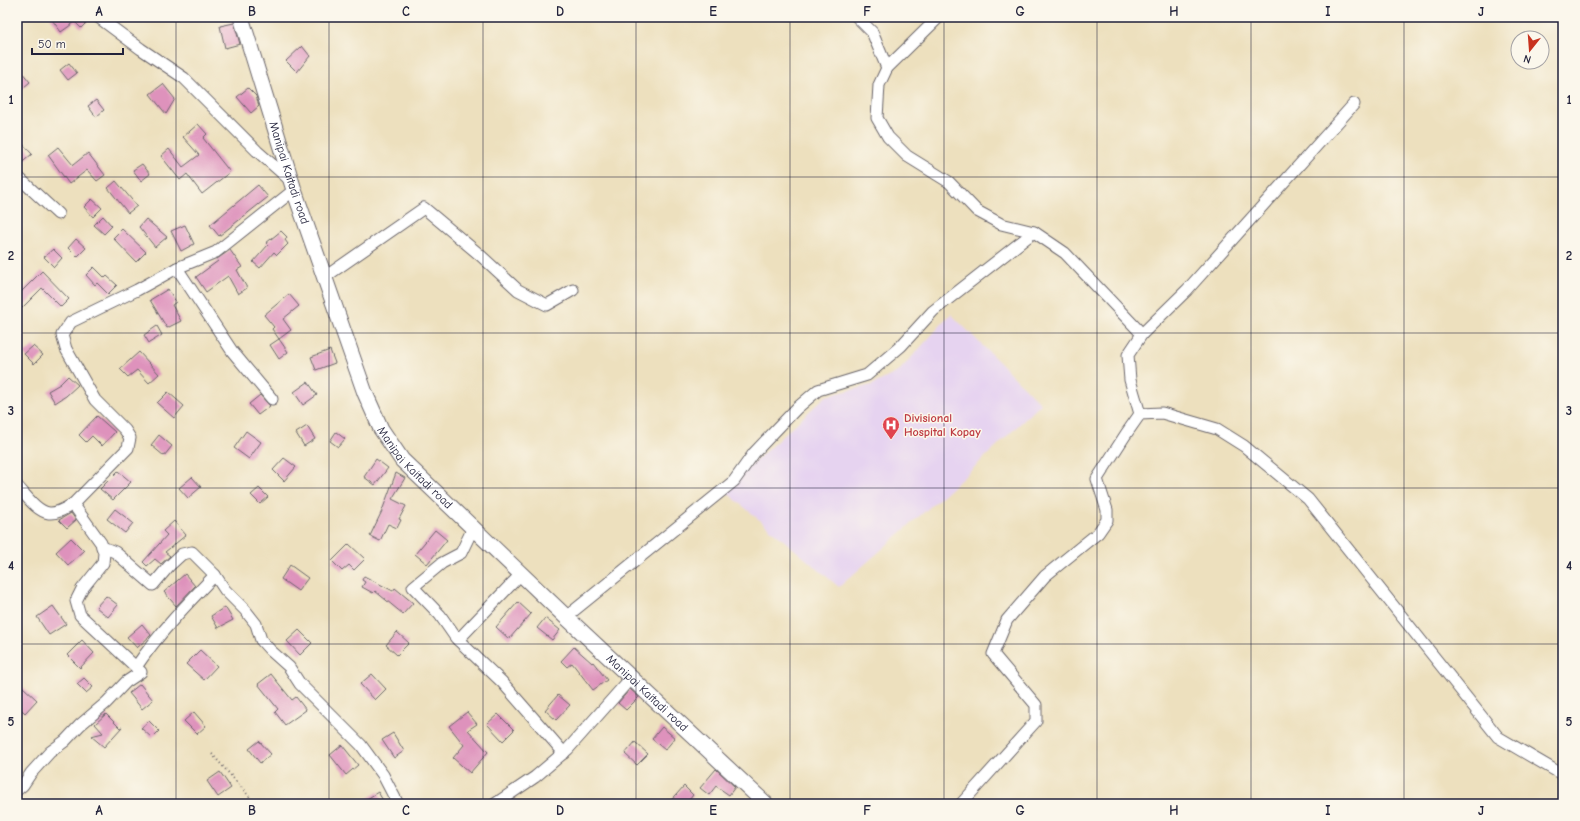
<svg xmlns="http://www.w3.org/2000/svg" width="1580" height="821" viewBox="0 0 1580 821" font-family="'Comic Neue',sans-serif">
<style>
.built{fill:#e6d3f0}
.building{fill:#de92bc}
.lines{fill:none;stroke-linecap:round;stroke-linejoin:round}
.street-casing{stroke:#696469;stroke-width:13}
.secondary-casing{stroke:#696469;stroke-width:17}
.path{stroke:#696469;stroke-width:2;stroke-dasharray:1 3;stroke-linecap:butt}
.street{stroke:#fff;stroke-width:11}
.secondary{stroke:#fff;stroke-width:15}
.grid{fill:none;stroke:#22223b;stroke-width:1;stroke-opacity:0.55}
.labels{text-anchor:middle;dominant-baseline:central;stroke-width:3;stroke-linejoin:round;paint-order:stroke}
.street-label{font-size:12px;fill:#22223b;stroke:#fbf7ec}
.health-label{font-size:12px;font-weight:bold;fill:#be3a42;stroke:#fbf7ec;text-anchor:start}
.neatline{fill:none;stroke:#22223b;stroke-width:1.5}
.grid-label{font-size:13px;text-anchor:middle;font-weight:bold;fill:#22223b}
</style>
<rect width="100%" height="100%" fill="#fbf7ec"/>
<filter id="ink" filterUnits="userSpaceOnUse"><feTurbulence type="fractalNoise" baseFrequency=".025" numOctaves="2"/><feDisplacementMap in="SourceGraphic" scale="8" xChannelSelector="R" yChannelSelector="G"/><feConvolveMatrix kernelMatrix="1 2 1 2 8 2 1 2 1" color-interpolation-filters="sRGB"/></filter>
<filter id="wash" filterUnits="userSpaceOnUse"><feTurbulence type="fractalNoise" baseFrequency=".012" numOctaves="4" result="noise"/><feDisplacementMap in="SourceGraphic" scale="16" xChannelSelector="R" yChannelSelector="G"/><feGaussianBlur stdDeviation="0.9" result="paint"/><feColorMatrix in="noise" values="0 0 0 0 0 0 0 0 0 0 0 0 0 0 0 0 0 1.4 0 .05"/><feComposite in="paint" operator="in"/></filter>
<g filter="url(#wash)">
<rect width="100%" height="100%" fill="#ede0be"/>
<path class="built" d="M951,314l90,90 -76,72 -126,111 -115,-97 102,-94 46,-11 26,-13z"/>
<g id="blocks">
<g class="building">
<path d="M50,17h41v1l-10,10 -6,-6 -14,10z"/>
<path d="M234,23l6,21 -15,4 -5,-22z"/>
<path d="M302,46l8,10 -13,16 -11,-11z"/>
<path d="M69,63l8,10 -9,7 -8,-10z"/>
<path d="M17,66l13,16 -13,11z"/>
<path d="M163,84l12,15 -9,15 -16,-20z"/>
<path d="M248,88l8,8 3,10 -8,7 -14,-16z"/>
<path d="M96,100l8,10 -8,7 -8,-11z"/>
<path d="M198,124l9,10 -4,4 27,34 -28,22 -15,-20 -7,6 -19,-24 8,-7 14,18 16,-12 -16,-18z"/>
<path d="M17,138l15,16 -15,13z"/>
<path d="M58,147l15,18 15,-12 17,22 -8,6 -10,-11 -18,14 -21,-29z"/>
<path d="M142,164l8,10 -9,7 -8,-11z"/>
<path d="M116,181l21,25 -9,7 -20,-25z"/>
<path d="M258,185l10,12 -49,39 -9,-11z"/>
<path d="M92,199l10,9 -9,9 -9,-10z"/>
<path d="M103,216l9,10 -8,8 -10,-9z"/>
<path d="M146,219l21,18 -12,10 -16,-20z"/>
<path d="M185,225l9,19 -13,7 -10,-20z"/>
<path d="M122,229l24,23 -10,10 -23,-24z"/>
<path d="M281,231l6,6 -2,3 3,4 -11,11 -3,-3 -14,16 -7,-6 15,-17 -2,-2z"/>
<path d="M76,239l10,9 -9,9 -9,-9z"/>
<path d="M53,249l9,9 -8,9 -10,-10z"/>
<path d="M230,250l12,17 -5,3 10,18 -9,6 -10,-18 -22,16 -10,-15 22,-16 -1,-2z"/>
<path d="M94,267l11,11 2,-2 10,9 -9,9 -11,-11 -2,2 -9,-10z"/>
<path d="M42,271l27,28 -8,8 -19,-19 -20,20 -5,-5v-17l5,5z"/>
<path d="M168,289l8,13 -4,3 9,16 -14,7 -17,-28z"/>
<path d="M289,294l10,12 -16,13 8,11 -12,9 -7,-10 2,-2 -10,-12z"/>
<path d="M157,326l5,9 -13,8 -5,-8z"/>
<path d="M279,339l9,13 -9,7 -9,-14z"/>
<path d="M33,346l10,9 -9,9 -10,-10z"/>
<path d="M330,350l5,13 -19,7 -5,-13z"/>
<path d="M139,352l20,22 -10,9 -12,-13 -9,7 -8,-8z"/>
<path d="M68,376l10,9 -12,11 -11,7 -7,-12 12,-7z"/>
<path d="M308,382l9,13 -14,10 -9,-13z"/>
<path d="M168,392l16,14 -10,12 -17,-15z"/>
<path d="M260,395l10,11 -12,9 -9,-11z"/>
<path d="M97,416l18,16 -13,14 -10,-10 -6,6 -7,-7z"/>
<path d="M307,426l8,13 -11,7 -8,-13z"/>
<path d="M246,431l15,11 -12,17 -15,-11z"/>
<path d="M336,432l9,7 -7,8 -8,-6z"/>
<path d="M159,435l13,11 -8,10 -13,-11z"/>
<path d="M284,458l12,9 -12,14 -11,-11z"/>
<path d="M376,459l12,9 -13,17 -11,-8z"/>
<path d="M118,471l13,11 -18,18 -13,-11z"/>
<path d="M396,473l9,5 -13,21 14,7 -7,13 2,1 -4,8 -9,-4 -8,17 -10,-5 12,-25z"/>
<path d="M192,477l9,10 -13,11 -9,-10z"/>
<path d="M259,488l9,9 -8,7 -9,-9z"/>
<path d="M115,509l18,14 -8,10 -18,-14z"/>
<path d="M71,513l5,7 -9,8 -8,-8z"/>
<path d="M174,521l12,14 -21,17 5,4 -9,8 -6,-5 -8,7 -4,-4 24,-27 -4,-4z"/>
<path d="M435,530l12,10 -20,24 -12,-10z"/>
<path d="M71,538l13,13 -16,14 -12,-13z"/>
<path d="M349,544l16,15 -11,11 -5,-5 -7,6 -10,-10z"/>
<path d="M290,565l18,13 -10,13 -17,-12z"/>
<path d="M185,574l10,12 -19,20 -12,-14z"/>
<path d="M364,576l29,15 2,-3 18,15 -10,11 -28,-23 -2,2 -11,-6 3,-5 -3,-2z"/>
<path d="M106,596l12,9 -10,12 -12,-10z"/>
<path d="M518,602l13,12 -22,25 -13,-12z"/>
<path d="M53,606l13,18 -17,11 -12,-18z"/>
<path d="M225,607l8,13 -15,8 -7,-12z"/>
<path d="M545,618l15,12 -8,10 -15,-12z"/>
<path d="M142,624l9,11 -14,13 -10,-11z"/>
<path d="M299,630l13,13 -12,12 -13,-14z"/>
<path d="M397,632l12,11 -12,12 -11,-10z"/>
<path d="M82,640l12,13 -14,15 -13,-13z"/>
<path d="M574,647l18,16 1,-1 14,18 -14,10 -21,-27 -5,4 -6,-6z"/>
<path d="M200,650l17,16 -13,14 -18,-16z"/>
<path d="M271,674l21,26 4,-3 10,13 -21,15 -10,-13 3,-3 -20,-25z"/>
<path d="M372,674l14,15 -11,11 -15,-16z"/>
<path d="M84,678l9,9 -7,6 -9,-9z"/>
<path d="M140,684l13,16 -11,9 -13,-16z"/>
<path d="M23,687l14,13 -12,13 -3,-3 -5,6v-23z"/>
<path d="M630,689l9,8 -13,13 -8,-7z"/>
<path d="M558,695l12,10 -14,15 -11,-10z"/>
<path d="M194,712l12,14 -9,8 -13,-13z"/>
<path d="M467,712l10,12 -9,6 20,22 -18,21 -17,-15 11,-13 -15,-19z"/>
<path d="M106,714l14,14 2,-1 -18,20 -13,-11 12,-3 -8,-9z"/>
<path d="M498,714l16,16 -11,11 -16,-17z"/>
<path d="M149,721l10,10 -7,7 -11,-10z"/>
<path d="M662,727l13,11 -10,12 -13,-11z"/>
<path d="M393,733l11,18 -10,7 -12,-18z"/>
<path d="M259,741l12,13 -11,9 -11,-14z"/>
<path d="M635,742l13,12 -11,11 -12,-11z"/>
<path d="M342,745l16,20 -12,10 -16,-20z"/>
<path d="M716,769l19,18 -6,8 -13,-9 -7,9 -9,-7z"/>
<path d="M220,772l11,16 -13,9 -11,-16z"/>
<path d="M684,786l9,9 -7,9h-18z"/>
<path d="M378,792l7,12h-26z"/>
</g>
</g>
</g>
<g filter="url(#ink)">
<use href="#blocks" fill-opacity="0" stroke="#696469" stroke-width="1"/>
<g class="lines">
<g class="street-casing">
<g id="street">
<path d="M98,17l43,32 43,29 73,73 34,30"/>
<path d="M857,17l15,15 15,36 -8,17 -2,33 11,19 19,19 42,26 28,29 24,13 33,8 31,21 77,81"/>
<path d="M887,68l52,-51"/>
<path d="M17,176l41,38"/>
<path d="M177,268l55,83 40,48"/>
<path d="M325,277l99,-69 56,47 38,35 29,15 26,-15"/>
<path d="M1140,414l-10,-34 -2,-25 14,-21 45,-44 167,-186"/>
<path d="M17,486c8,8 19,25 32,27 8,1 17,-5 24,-9l55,-56 2,-10 -5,-8 -30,-30 -29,-51 -4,-14 9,-13 66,-32 40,-22 39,-16 78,-62"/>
<path d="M473,528l-12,25 -19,10 -29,24 27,28 16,23 46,44 62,71"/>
<path d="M102,547l13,5 38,33 16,-19 13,-12 10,-2 23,23 10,15 20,20 11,14 5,16 9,10 19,17 11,17 61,61 22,30 15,29"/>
<path d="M566,617l168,-136 20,-28 43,-45 21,-18 49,-15 34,-29 32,-35 101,-79"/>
<path d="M458,640l63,-66"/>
<path d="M136,667c23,-34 51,-63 79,-92"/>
<path d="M17,790l6,-5 8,-12 19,-21 15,-11 15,-16 26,-22 20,-21 15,-10 -61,-57 -4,-14 6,-12 21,-26 1,-10 -3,-10 -28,-39"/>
<path d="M495,804l40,-27 33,-28 63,-71"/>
<path d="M961,804l75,-83v-16l-43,-51 14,-34 38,-44 53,-43 9,-13v-10l-10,-31 29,-45 14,-20 22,-1 55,16 27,17 64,53 190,238 65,38"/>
</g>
</g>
<g class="secondary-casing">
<g id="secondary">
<path id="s1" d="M241,17l53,173 71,203 16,36 21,31 164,157 200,187"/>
</g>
</g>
<path class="path" d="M212,754l44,50"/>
<use href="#street" class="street"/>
<use href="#secondary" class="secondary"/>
</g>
</g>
<path class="grid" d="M176,17v787M329,17v787M483,17v787M636,17v787M790,17v787M944,17v787M1097,17v787M1251,17v787M1404,17v787M17,177h1546M17,333h1546M17,488h1546M17,644h1546"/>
<defs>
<g id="hospital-pin" transform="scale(0.9)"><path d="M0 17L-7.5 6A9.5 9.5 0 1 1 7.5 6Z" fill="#e0444e" stroke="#fbf7ec"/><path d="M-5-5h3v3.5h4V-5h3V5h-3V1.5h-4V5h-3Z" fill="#fff"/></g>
</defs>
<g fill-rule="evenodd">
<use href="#hospital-pin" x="891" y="425"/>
</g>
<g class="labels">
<g class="street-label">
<text stroke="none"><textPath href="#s1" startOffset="163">Manipai Kaitadi road</textPath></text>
<text stroke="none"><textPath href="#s1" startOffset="487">Manipai Kaitadi road</textPath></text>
<text stroke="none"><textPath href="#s1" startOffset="811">Manipai Kaitadi road</textPath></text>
</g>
<g class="health-label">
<text x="904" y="418">Divisional<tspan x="904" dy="14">Hospital Kopay</tspan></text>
</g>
</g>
<rect width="1580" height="821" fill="none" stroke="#fbf7ec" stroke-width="44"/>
<g transform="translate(1530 50) rotate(197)"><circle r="19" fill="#fbf7ec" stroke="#a4a2a5"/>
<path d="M0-3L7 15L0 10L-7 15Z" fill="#c8321e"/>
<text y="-6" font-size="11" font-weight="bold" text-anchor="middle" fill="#22223b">N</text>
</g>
<path d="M32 48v6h91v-6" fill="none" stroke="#22223b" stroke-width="2"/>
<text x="38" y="48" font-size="12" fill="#22223b" stroke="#fbf7ec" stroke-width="3" paint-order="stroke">50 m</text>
<rect x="22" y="22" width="1536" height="777" class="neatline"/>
<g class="grid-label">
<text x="99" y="16">A</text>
<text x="252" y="16">B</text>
<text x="406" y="16">C</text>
<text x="560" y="16">D</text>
<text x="713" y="16">E</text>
<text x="867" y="16">F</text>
<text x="1020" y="16">G</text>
<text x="1174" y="16">H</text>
<text x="1328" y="16">I</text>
<text x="1481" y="16">J</text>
<text x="11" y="104">1</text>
<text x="1569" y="104">1</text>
<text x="11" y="260">2</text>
<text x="1569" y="260">2</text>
<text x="11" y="415">3</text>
<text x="1569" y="415">3</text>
<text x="11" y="570">4</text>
<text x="1569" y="570">4</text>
<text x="11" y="726">5</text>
<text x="1569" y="726">5</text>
<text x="99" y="815">A</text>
<text x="252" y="815">B</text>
<text x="406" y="815">C</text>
<text x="560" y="815">D</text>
<text x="713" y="815">E</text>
<text x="867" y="815">F</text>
<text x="1020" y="815">G</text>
<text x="1174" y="815">H</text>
<text x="1328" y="815">I</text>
<text x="1481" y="815">J</text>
</g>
</svg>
